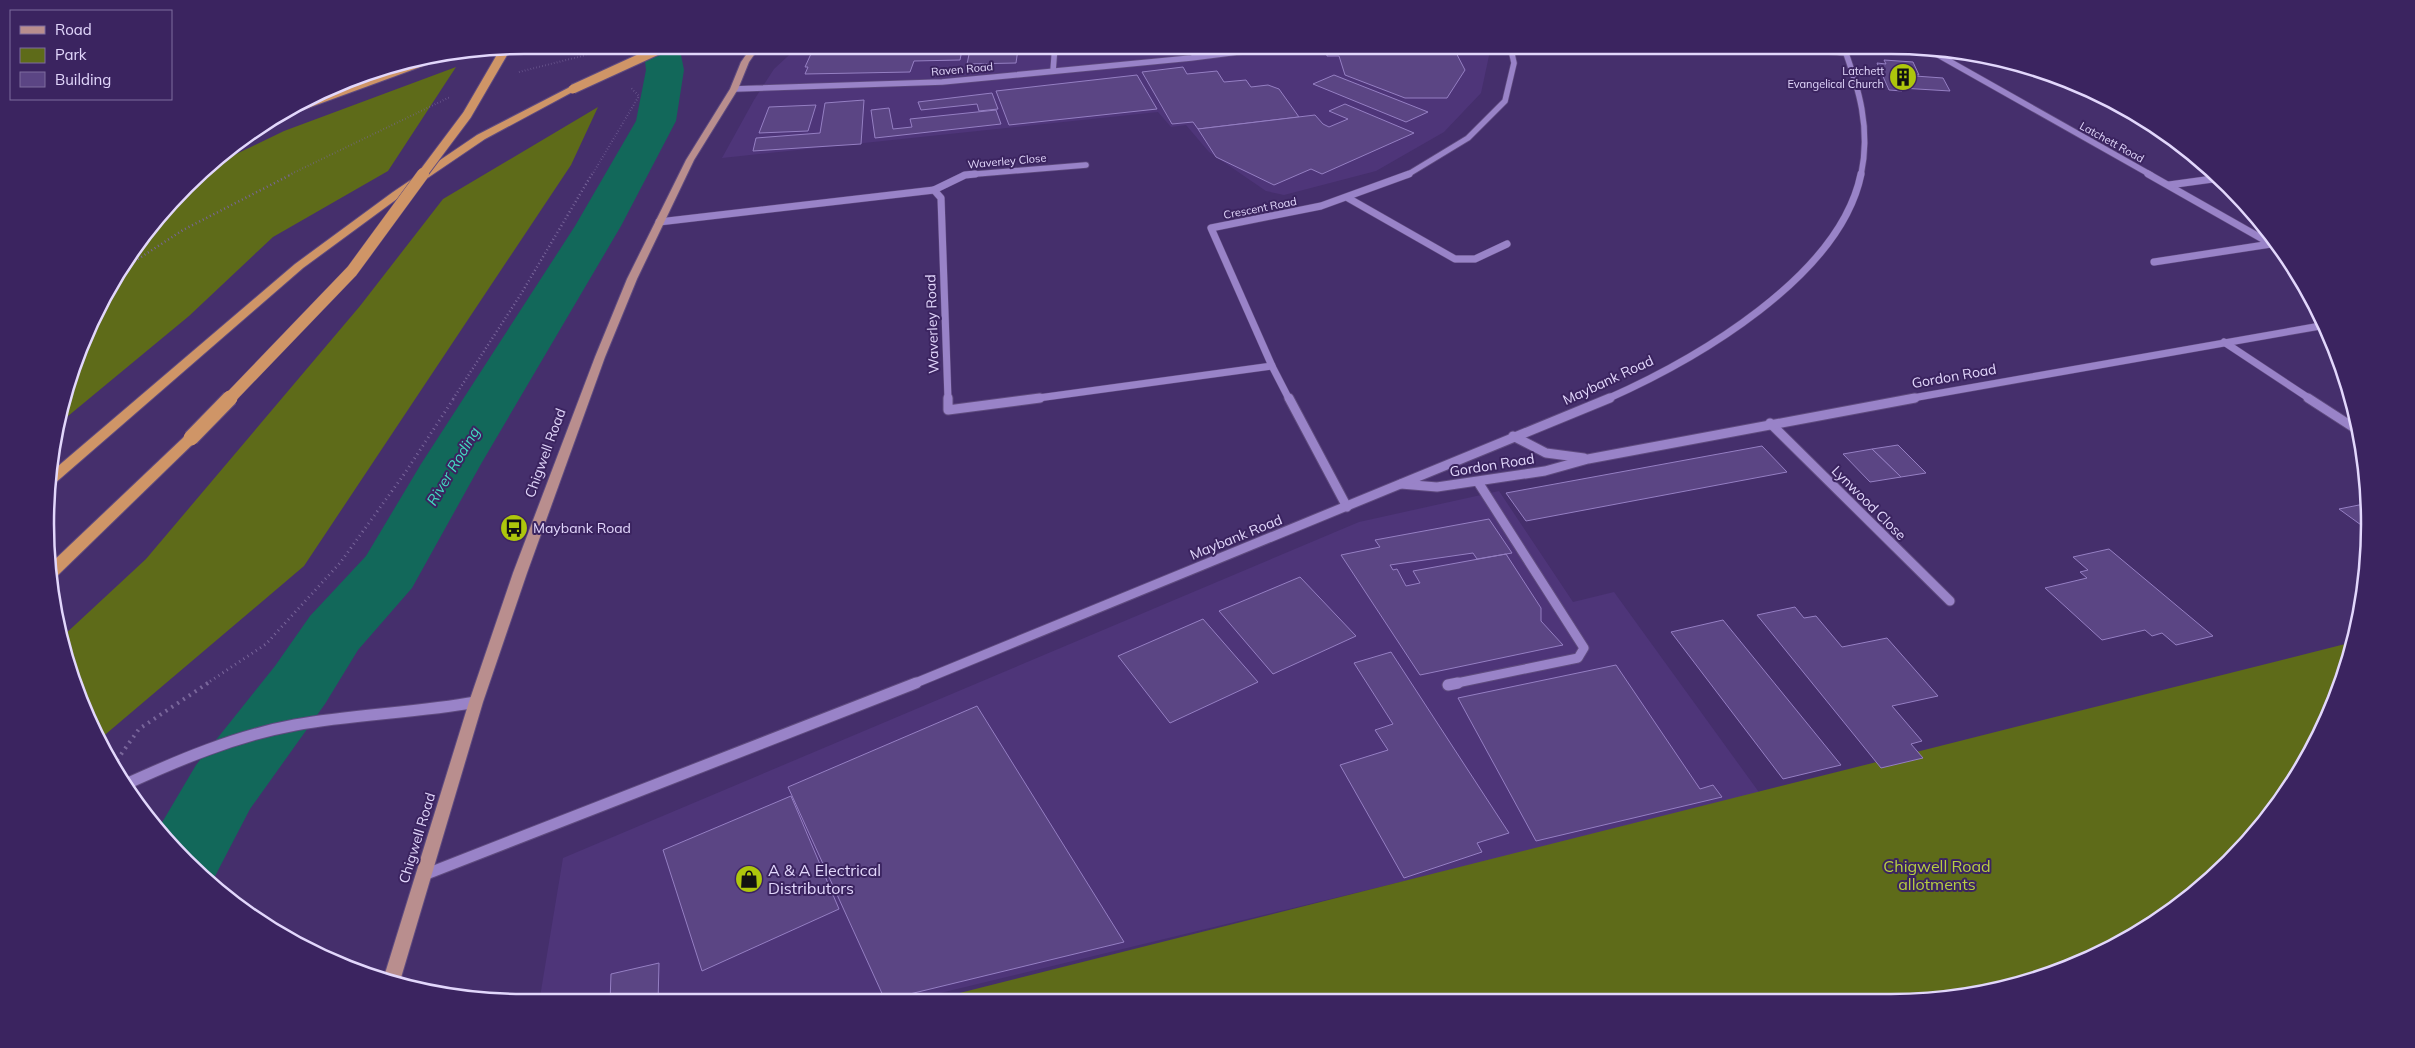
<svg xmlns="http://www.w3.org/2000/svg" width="2415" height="1048" viewBox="0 0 2415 1048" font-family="Mulish,sans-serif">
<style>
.built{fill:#4e3579}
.green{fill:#5e6b19}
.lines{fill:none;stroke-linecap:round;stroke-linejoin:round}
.river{fill:#12685a;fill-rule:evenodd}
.building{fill:#5b4584;stroke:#957fc3}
.minor-far3-casing{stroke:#5f4b7f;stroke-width:7}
.minor-far2-casing{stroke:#5f4b7f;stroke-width:8}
.minor-far1-casing{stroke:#5f4b7f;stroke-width:11}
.minor-casing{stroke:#5f4b7f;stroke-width:13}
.major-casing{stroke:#5f4b7f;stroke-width:2}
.highway-casing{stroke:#5f4b7f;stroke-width:2}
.path-far3{stroke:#79669b;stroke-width:2;stroke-dasharray:0.5 2.5;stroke-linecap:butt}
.path-far2{stroke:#79669b;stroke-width:2.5;stroke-dasharray:1 3;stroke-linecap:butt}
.path-far1{stroke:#79669b;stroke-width:3;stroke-dasharray:1 4;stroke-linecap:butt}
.path{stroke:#79669b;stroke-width:4;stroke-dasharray:2 5;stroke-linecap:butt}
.minor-far3{stroke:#9983c8;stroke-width:5.5}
.minor-far2{stroke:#9983c8;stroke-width:7}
.minor-far1{stroke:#9983c8;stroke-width:9}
.minor{stroke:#9983c8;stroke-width:11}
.major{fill:#b98e8e;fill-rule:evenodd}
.highway{fill:#cf9567;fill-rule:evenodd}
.highway-bridge-far2-casing{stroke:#5f4b7f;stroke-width:11;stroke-linecap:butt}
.highway-bridge-far1-casing{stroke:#5f4b7f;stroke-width:13;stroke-linecap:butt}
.highway-bridge-casing{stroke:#5f4b7f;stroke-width:17;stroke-linecap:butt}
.highway-bridge-far2{stroke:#cf9567;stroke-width:9}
.highway-bridge-far1{stroke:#cf9567;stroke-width:12}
.highway-bridge{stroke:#cf9567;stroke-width:15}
.labels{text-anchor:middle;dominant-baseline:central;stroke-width:4;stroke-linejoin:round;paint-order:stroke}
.far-street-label{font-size:11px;fill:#e2d7fc;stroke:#3b2460}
.far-poi-label{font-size:11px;fill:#e2d7fc;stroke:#3b2460;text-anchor:end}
.street-label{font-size:14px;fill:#e2d7fc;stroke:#3b2460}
.poi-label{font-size:14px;fill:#e2d7fc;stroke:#3b2460;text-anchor:start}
.water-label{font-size:15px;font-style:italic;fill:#42dabf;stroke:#3b2460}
.near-park-label{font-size:16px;fill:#b7ce41;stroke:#3b2460}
.near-poi-label{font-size:16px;fill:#e2d7fc;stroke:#3b2460;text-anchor:start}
.rim{fill:none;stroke:#e2d7fc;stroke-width:2.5}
</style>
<rect width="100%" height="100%" fill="#452f6c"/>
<g class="built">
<path d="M800,45h687l3,6 -9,42 -37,39 -68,39 -92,24 -18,-4 -57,-39 -23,-27 -15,2 -13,-15 -436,46 32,-58 20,-31z"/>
<path d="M1499,491l74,111 41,-10 147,203 -858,207 -364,1 24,-145 796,-336z"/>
</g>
<g class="green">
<path d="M456,67l-68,104 -115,66 -84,79 -133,110 53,-141 94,-115 81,-39z"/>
<path d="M598,107l-27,58 -267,401 -204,173 -38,-102 84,-78 214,-253 83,-107z"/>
<path d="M2353,642l-9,36 -73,137 -88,89 -108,62 -121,33 -1030,3z"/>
</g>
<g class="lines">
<path class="river" d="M643,45h36l5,25 -8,51 -55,105 -140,238 -69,124 -54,62 -33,54 -75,105 -38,73 -2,1 -46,-43 -7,-9 39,-66 79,-99 35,-50 56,-60 55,-92 154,-238 61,-105 10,-51z"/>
</g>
<g class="building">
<path d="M815,45h148l-3,15 -46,1 -4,11 -105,2 3,-7h-3z"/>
<path d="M971,45h74v3l-27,1 -2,14 -49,1z"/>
<path d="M1060,45h47v7l-48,1z"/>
<rect x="1128" y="45" width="53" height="1"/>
<path d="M1339,45h113l13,25 -18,28h-42l-60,-23 -6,-19h-12l-2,-9h14z"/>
<path d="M1884,60l29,2 6,13 -19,-2 1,2 42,3 7,13 -49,-3 1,3 -13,-1 -12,-27 9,1z"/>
<path d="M1183,67l4,7 30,-3 7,11 22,-2 5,7 17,-2 11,4 20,28 -101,12 -5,-7 -21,2 -30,-52z"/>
<path d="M1137,75l20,34 -148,16 -13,-34z"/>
<path d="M1334,75l94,37 -22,10 -93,-38z"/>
<path d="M992,93l6,16 -19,2 -2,-7 -56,6 -3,-8z"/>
<path d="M864,100l-3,44 -108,7 3,-13 64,-5 5,-30z"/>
<path d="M1345,104l69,29 -92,41 -11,-5 -37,16 -58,-28 -18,-28 117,-14 8,9 6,3 19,-8 -19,-8z"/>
<path d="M816,105l-8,26 -49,2 10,-26z"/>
<path d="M889,108l4,21 19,-2 -2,-8 86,-9 5,14 -126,14 -4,-28z"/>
<path d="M1898,445l28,28 -25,4 -29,-28z"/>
<path d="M1762,446l25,26 -261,49 -20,-28z"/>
<path d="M1872,449l29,28 -31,5 -27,-28z"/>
<path d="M2369,503l-1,27 -29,-21z"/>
<path d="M1489,519l23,34 -35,6 -4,-6 -83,12 3,5 4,-1 9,17 14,-3 -7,-12 93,-17 35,54v13l22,24 -143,30 -79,-120 39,-8 -5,-7z"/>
<path d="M2109,549l104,87 -37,9 -14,-12 -10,3 -7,-6 -43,10 -57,-52 42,-10 -7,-6 8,-2 -15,-13z"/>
<path d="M1300,577l56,59 -83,38 -54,-63z"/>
<path d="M1795,607l9,11 12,-2 26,31 45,-9 51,58 -46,10 30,35 -11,3 12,14 -42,10 -124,-153z"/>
<path d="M1203,619l55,63 -88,41 -52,-67z"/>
<path d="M1723,620l118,145 -58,14 -112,-147z"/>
<path d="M1391,652l118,181 -32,10 5,9 -78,26 -64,-113 48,-15 -13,-20 18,-6 -39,-61z"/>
<path d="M1616,665l84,124 13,-4 9,12 -186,44 -78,-143z"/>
<path d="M977,706l147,236 -239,58 -97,-213z"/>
<path d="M791,796l48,113 -137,62 -39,-121z"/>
<path d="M659,963l-1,40h-48l1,-29z"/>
</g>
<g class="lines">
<g class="minor-far3-casing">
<g id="minor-far3">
<path d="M1753,45l93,8"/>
<path d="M1843,45c16,44 28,83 18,130"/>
<path d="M1933,52l218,123"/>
<path d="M1053,71l2,-26"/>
<path d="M734,89l208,-7 249,-24 63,-8 10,-5"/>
<path d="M964,175l122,-10"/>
<path d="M1407,175l61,-37 37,-37 9,-38 -4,-18"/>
</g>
</g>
<g class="minor-far2-casing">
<g id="minor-far2">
<path d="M2148,174l134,76"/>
<path d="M2169,185l51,-7"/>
<path d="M934,190l31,-15 10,-1"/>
<path d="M1348,198l107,61h20l32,-15"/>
<path d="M659,222l275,-32 7,8 7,201"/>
<path d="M2154,262l117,-18"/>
<path d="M2224,342l86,57"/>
<path d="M1031,399l241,-33"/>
<path d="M1289,399l-17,-33 -61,-138 110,-22 88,-32"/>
<path d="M1607,399c88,-39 233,-122 254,-225"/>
<path d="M1907,399l419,-74"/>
</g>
</g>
<g class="minor-far1-casing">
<g id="minor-far1">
<path d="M948,398v12l92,-12"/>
<path d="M1289,398l58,109"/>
<path d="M2308,398l51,33"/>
<path d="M1770,423l180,178"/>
<path d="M1513,436l33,17 38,5"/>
<path d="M1401,484l36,3 108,-16 43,-12 327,-61"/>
<path d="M913,684l697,-286"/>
<path d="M1452,684l126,-26 6,-10 -106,-166"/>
</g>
</g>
<g class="minor-casing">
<g id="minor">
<path d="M1448,685l10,-2"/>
<path d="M124,785c55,-25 111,-49 171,-60 60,-11 121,-12 181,-23"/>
<path d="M424,875l492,-192"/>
</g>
</g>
<g class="major-casing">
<path id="major" d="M753,45h8l-12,17 -11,27 -44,71 -57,119 -32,78 -78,216 -44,129 -83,279 -17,-1 86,-278 44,-129 82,-216 32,-78 59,-119 44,-71 11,-27z"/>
</g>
<g class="highway-casing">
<g id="highway">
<path d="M442,59l-167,61h-6l12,-9 140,-49z"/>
<path d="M570,87l8,2 -93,50 -84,57 -98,72 -249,216 -5,1 1,-12 245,-209 98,-72 84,-57z"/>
<path d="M191,434l7,4 -2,3 -140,136 -6,1 -1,-13 137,-130z"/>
</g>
</g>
<g class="path-far3">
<path d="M519,72l67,-17"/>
<path d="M289,175l161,-78"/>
<path d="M592,175l47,-79 -8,-8"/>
</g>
<g class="path-far2">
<path d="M121,270l62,-40 109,-56"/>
<path d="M453,399l68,-105 71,-120"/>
</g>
<path class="path-far1" d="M206,684l60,-40 74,-81 65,-90 49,-75"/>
<path class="path" d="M117,760l22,-31 69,-46"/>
<use href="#minor-far3" class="minor-far3"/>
<use href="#minor-far2" class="minor-far2"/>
<use href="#minor-far1" class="minor-far1"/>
<use href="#minor" class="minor"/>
<use href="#major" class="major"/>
<use href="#highway" class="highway"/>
<g class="highway-bridge-far2-casing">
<g id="highway-bridge-far2">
<path d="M573,89l96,-44"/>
<path d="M422,175l45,-60 39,-67"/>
</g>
</g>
<g class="highway-bridge-far1-casing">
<path id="highway-bridge-far1" d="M229,399l123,-128 71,-97"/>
</g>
<g class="highway-bridge-casing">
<path id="highway-bridge" d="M191,438l39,-40"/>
</g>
<use href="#highway-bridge-far2" class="highway-bridge-far2"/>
<use href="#highway-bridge-far1" class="highway-bridge-far1"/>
<use href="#highway-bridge" class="highway-bridge"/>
</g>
<defs>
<g id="building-disc" transform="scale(1.4375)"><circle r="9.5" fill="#aec60c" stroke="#3b2460"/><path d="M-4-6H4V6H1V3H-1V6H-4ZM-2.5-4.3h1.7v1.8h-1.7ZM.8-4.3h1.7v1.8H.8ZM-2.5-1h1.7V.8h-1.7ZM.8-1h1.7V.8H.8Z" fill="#111"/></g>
<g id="bus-disc" transform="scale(1.4375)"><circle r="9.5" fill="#aec60c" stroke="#3b2460"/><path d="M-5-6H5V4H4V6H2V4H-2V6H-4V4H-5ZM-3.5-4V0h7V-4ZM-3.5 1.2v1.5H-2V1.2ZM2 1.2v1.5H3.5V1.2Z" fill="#111"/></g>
<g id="shop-disc" transform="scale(1.4375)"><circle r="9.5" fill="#aec60c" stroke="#3b2460"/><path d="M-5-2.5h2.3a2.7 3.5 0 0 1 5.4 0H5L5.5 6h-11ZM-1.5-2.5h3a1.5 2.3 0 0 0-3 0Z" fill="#111"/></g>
</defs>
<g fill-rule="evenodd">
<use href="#building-disc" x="1903" y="77"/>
<use href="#bus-disc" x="514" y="528"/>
<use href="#shop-disc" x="749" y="879"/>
</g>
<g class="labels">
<g class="far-street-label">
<text transform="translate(962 69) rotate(-5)">Raven Road</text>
<text transform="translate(2112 142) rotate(29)">Latchett Road</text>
<text transform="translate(1007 161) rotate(-5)">Waverley Close</text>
<text transform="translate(1260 208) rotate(-11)">Crescent Road</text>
</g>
<g class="far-poi-label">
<text x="1884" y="71">Latchett<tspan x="1884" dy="13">Evangelical Church</tspan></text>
</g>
<g class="street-label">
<text transform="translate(932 324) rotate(-92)">Waverley Road</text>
<text transform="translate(1954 376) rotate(-10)">Gordon Road</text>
<text transform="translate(1608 380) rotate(-25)">Maybank Road</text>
<text transform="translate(545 453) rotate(-70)">Chigwell Road</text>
<text transform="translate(1492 465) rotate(-9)">Gordon Road</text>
<text transform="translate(1869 503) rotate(45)">Lynwood Close</text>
<text transform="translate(1236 537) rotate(-22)">Maybank Road</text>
<text transform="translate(417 838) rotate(-73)">Chigwell Road</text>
</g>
<g class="poi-label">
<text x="533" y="528">Maybank Road</text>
</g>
<g class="water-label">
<text transform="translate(453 466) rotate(-59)">River Roding</text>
</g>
<g class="near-park-label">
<text x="1937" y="866">Chigwell Road<tspan x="1937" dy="18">allotments</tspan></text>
</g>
<g class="near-poi-label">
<text x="768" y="870">A &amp; A Electrical<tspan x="768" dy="18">Distributors</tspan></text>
</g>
</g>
<path d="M0 0H2415V1048H0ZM524 54H1891A470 470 0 0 1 2361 524V524A470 470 0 0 1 1891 994H524A470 470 0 0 1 54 524V524A470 470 0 0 1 524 54Z" fill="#3b2460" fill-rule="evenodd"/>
<path class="rim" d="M524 54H1891A470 470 0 0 1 2361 524V524A470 470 0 0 1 1891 994H524A470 470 0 0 1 54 524V524A470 470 0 0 1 524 54Z"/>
<rect x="10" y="10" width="162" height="90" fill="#3b2460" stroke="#7e6c9e"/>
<rect x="20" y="26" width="25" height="8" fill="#b98e8e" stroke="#7e6c9e"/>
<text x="55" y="35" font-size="15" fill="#e2d7fc">Road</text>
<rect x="20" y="48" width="25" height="15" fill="#5e6b19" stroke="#7e6c9e"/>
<text x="55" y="60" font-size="15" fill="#e2d7fc">Park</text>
<rect x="20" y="72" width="25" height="15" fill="#5b4584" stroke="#7e6c9e"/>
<text x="55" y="85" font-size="15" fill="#e2d7fc">Building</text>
</svg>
